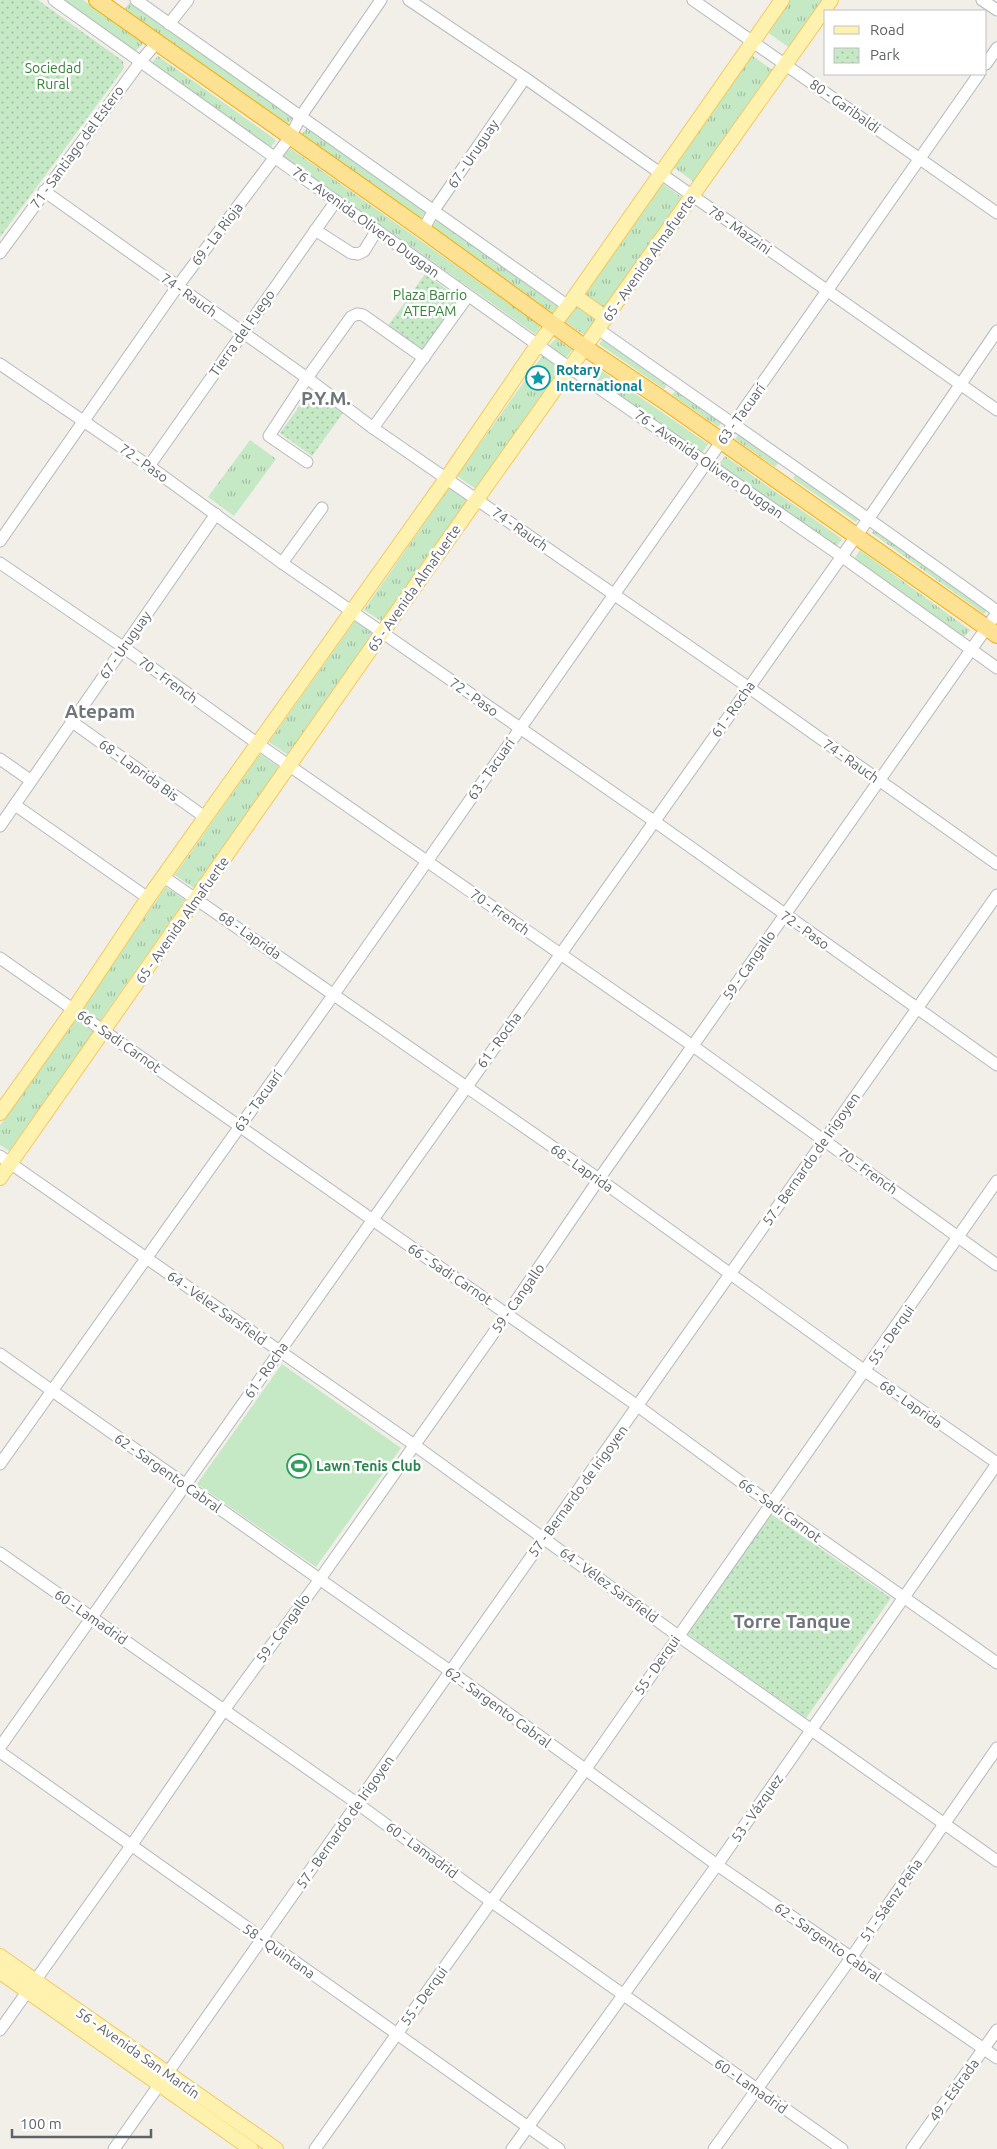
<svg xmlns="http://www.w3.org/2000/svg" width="997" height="2149" viewBox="0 0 997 2149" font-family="Ubuntu,sans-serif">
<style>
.grass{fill:url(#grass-tufts)}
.park{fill:url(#park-dots)}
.garden{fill:#c5e8c5}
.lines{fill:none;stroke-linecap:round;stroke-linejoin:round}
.minor-casing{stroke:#b5b8bc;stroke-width:13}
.major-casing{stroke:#f2c960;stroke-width:16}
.highway-casing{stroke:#f9ab00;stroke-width:18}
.minor{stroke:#fff;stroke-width:11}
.major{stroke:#fff2af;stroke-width:14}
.highway{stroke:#fde293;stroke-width:16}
.labels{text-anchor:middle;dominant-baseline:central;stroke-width:5;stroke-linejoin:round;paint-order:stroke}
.park-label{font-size:14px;fill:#348238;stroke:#fff}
.street-label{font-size:14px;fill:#5f6368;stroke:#fff}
.culture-label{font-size:14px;font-weight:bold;fill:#0d838f;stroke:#fff;text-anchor:start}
.leisure-label{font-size:14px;font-weight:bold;fill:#27864d;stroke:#fff;text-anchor:start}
.district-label{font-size:19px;font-weight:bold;fill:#70757a;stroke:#fff}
</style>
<defs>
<pattern id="grass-tufts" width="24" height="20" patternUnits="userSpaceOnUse" patternTransform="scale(1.25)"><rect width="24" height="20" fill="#c5e8c5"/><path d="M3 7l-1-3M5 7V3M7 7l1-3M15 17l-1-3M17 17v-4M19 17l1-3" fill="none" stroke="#a3c0a4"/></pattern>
<pattern id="park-dots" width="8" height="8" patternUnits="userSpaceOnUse" patternTransform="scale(1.25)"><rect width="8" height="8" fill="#c5e8c5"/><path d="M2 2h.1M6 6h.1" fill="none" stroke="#a3c0a4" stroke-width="1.8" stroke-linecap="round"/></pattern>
</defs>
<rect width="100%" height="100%" fill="#f1efe8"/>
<g class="grass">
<path d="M64,0h19l61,42 -8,9z"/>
<path d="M790,0h34l-34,48 -23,-16z"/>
<path d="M131,1l162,116 -6,8 -162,-116z"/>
<path d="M751,55l23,16 -80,111 -22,-16z"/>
<path d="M158,56l118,84 -6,8 -119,-85z"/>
<path d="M308,127l118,85 -6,7 -118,-85z"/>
<path d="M290,148l251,178 -6,8 -252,-178z"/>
<path d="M662,183l22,16 -79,111 -22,-16z"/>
<path d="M437,220l122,87 -5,7 -122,-87z"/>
<path d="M577,305l20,14 -11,17 -21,-14z"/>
<path d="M556,338l16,12 -8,10 -16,-13z"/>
<path d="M603,339l64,45 -3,5 -65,-45z"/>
<path d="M543,355l18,12 -85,122 -19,-13z"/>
<path d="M592,364l116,80 -7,10 -116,-80z"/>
<path d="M676,390l46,32 -4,5 -46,-32z"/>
<path d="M739,434l40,28 -4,5 -40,-28z"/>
<path d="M250,440l26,19 -42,57 -26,-19z"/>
<path d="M725,456l117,83 -6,8 -117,-83z"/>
<path d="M796,473l64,44 -4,5 -63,-43z"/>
<path d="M449,488l19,13 -85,121 -19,-12z"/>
<path d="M875,529l112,81 -3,4 -112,-81z"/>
<path d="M860,550l110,80 -7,8 -109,-79z"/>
<path d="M355,621l18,13 -85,121 -19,-13z"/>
<path d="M260,754l19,13 -85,121 -19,-13z"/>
<path d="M166,887l19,13 -85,121 -18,-13z"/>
<path d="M75,1019l19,13 -85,119 -9,-6v-20z"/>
</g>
<g class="park">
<path d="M0,0h38l85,61 1,7 -124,169z"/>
<path d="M425,274l34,24 -36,52 -35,-24z"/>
<path d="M311,390l32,23 -31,43 -32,-23z"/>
<path d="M771,1514l120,84 -85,120 -120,-85z"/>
</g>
<path class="garden" d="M282,1364l119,84 -85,119 -119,-83z"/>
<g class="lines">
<g class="minor-casing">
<g id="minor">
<path d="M54,0l516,368 271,188 156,112"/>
<path d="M136,0l432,306"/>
<path d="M409,0l116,78 472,332"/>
<path d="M693,0l304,213"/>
<path d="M982,0l15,10"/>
<path d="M169,24l19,-24"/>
<path d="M986,64l11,-16"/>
<path d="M44,191l263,187 66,50 375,259 249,177"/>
<path d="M315,230l36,23 7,1 6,-3 13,-21"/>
<path d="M423,230l11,-20 91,-132"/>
<path d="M0,253l141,-192 16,-19"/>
<path d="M598,329c133,94 267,186 399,282"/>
<path d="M0,364l149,102 133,97 372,258 343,244"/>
<path d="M373,428l95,-132"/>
<path d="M307,462l-38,-26 38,-58 44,-61 6,-3 6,1 61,43"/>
<path d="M149,466l187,-265"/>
<path d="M0,541l177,-254 113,-150 11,-21 80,-116"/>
<path d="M0,563l123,84 135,97 435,302 304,219"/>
<path d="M282,563l40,-55"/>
<path d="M71,721l135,97"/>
<path d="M0,759l30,21"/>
<path d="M15,805l133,93"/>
<path d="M0,826l216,-312"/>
<path d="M164,877l435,302 266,192 132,92"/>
<path d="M0,958l639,449 132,97 226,159"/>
<path d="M0,1156l413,288 264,191 320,226"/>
<path d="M0,1354l450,317 267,194 280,193"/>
<path d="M0,1464l334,-470 645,-920"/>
<path d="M0,1553l358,251 134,98 350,247"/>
<path d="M0,1747l869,-1229 128,-187"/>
<path d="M0,1752l559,397"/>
<path d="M0,2030l131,-184 93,-136 96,-131 187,-265 92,-135 398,-566"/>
<path d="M114,2149l883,-1254"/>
<path d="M315,2149l270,-379 412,-589"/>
<path d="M512,2149l205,-284 280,-401"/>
<path d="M714,2149l137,-191 146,-210"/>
<path d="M912,2149l85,-119"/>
</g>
</g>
<g class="major-casing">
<g id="major">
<path d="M575,296l31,22"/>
<path d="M0,1113l74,-104 74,-111 298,-419 92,-135 30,-38 214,-306"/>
<path d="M0,1178l382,-545 449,-633"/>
<path d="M0,1956l276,193"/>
<path d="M0,1972l251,177"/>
</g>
</g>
<g class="highway-casing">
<path id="highway" d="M97,0l326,230 161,117 79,53 334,235"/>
</g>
<use href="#minor" class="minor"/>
<use href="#major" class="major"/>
<use href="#highway" class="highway"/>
</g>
<defs>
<g id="sight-ring" transform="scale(1.25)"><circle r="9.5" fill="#fff" stroke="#0f9aa8" stroke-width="1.5"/><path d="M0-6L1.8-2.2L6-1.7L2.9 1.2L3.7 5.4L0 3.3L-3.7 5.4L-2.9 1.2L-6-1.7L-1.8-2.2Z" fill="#0f9aa8"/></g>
<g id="stadium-ring" transform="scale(1.25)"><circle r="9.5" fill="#fff" stroke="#2e9e5b" stroke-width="1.5"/><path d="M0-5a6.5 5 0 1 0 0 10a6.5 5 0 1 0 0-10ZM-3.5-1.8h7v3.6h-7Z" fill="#2e9e5b"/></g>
</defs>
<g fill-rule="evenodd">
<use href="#sight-ring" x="538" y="378"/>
<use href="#stadium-ring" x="299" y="1466"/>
</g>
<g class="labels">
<g class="park-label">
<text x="53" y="68">Sociedad<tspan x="53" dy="16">Rural</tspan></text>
<text x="430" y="295">Plaza Barrio<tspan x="430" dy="16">ATEPAM</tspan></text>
</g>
<g class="street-label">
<text transform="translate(845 106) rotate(35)">80 - Garibaldi</text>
<text transform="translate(77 147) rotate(-54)">71 - Santiago del Estero</text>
<text transform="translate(473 154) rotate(-56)">67 - Uruguay</text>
<text transform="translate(366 222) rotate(36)">76 - Avenida Olivero Duggan</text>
<text transform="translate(740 230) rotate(35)">78 - Mazzini</text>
<text transform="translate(217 234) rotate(-53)">69 - La Rioja</text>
<text transform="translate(649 258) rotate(-55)">65 - Avenida Almafuerte</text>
<text transform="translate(189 295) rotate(35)">74 - Rauch</text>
<text transform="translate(242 333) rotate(-55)">Tierra del Fuego</text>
<text transform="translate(741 414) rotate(-54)">63 - Tacuarí</text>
<text transform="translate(144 463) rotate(35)">72 - Paso</text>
<text transform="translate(709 464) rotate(35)">76 - Avenida Olivero Duggan</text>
<text transform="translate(520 529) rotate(35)">74 - Rauch</text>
<text transform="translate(414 588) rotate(-55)">65 - Avenida Almafuerte</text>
<text transform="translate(125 645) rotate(-55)">67 - Uruguay</text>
<text transform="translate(168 680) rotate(36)">70 - French</text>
<text transform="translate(474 697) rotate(35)">72 - Paso</text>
<text transform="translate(733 709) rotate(-55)">61 - Rocha</text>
<text transform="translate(851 761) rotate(35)">74 - Rauch</text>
<text transform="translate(491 769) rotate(-55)">63 - Tacuarí</text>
<text transform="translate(139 770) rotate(36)">68 - Laprida Bis</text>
<text transform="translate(500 912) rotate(35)">70 - French</text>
<text transform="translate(182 920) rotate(-55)">65 - Avenida Almafuerte</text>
<text transform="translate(805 930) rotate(35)">72 - Paso</text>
<text transform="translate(250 935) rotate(35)">68 - Laprida</text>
<text transform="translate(749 965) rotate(-55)">59 - Cangallo</text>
<text transform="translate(499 1040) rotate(-54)">61 - Rocha</text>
<text transform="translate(119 1041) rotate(35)">66 - Sadi Carnot</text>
<text transform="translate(258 1101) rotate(-54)">63 - Tacuarí</text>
<text transform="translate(811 1159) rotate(-55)">57 - Bernardo de Irigoyen</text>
<text transform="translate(582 1168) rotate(35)">68 - Laprida</text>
<text transform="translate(868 1171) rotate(36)">70 - French</text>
<text transform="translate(450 1274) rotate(34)">66 - Sadi Carnot</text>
<text transform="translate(518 1298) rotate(-55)">59 - Cangallo</text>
<text transform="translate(217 1308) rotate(35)">64 - Vélez Sarsfield</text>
<text transform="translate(891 1335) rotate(-55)">55 - Derqui</text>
<text transform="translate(266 1370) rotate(-55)">61 - Rocha</text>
<text transform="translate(911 1404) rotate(35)">68 - Laprida</text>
<text transform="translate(168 1473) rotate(35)">62 - Sargento Cabral</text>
<text transform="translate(578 1491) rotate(-54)">57 - Bernardo de Irigoyen</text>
<text transform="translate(780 1510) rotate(36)">66 - Sadi Carnot</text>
<text transform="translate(609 1585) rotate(36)">64 - Vélez Sarsfield</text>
<text transform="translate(91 1617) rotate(35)">60 - Lamadrid</text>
<text transform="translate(283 1628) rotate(-54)">59 - Cangallo</text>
<text transform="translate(657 1665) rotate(-55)">55 - Derqui</text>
<text transform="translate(498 1707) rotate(36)">62 - Sargento Cabral</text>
<text transform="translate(757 1808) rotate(-55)">53 - Vázquez</text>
<text transform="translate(345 1822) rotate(-55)">57 - Bernardo de Irigoyen</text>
<text transform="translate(422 1850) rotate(36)">60 - Lamadrid</text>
<text transform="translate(891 1900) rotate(-55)">51 - Sáenz Peña</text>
<text transform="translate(828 1942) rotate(35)">62 - Sargento Cabral</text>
<text transform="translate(279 1951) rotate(35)">58 - Quintana</text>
<text transform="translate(424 1996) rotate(-54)">55 - Derqui</text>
<text transform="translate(138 2053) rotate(35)">56 - Avenida San Martín</text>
<text transform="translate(751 2086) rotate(35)">60 - Lamadrid</text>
<text transform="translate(954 2090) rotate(-54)">49 - Estrada</text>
</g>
<g class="culture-label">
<text x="556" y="370">Rotary<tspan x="556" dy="16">International</tspan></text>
</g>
<g class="leisure-label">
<text x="316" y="1466">Lawn Tenis Club</text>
</g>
<g class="district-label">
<text x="326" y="398">P.Y.M.</text>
<text x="100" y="711">Atepam</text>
<text x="792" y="1621">Torre Tanque</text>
</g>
</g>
<rect x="824" y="10" width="162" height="65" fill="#ffffff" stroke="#bfc1c3"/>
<rect x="834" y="26" width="25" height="8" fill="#fff2af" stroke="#bfc1c3"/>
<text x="870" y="35" font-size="15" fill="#5f6368">Road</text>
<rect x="834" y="48" width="25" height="15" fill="url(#park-dots)" stroke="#bfc1c3"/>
<text x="870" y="60" font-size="15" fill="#5f6368">Park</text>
<path d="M12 2129v8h139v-8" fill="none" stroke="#5f6368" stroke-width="2.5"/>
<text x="20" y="2129" font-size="15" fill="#5f6368" stroke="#ffffff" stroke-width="4" paint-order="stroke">100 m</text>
</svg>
